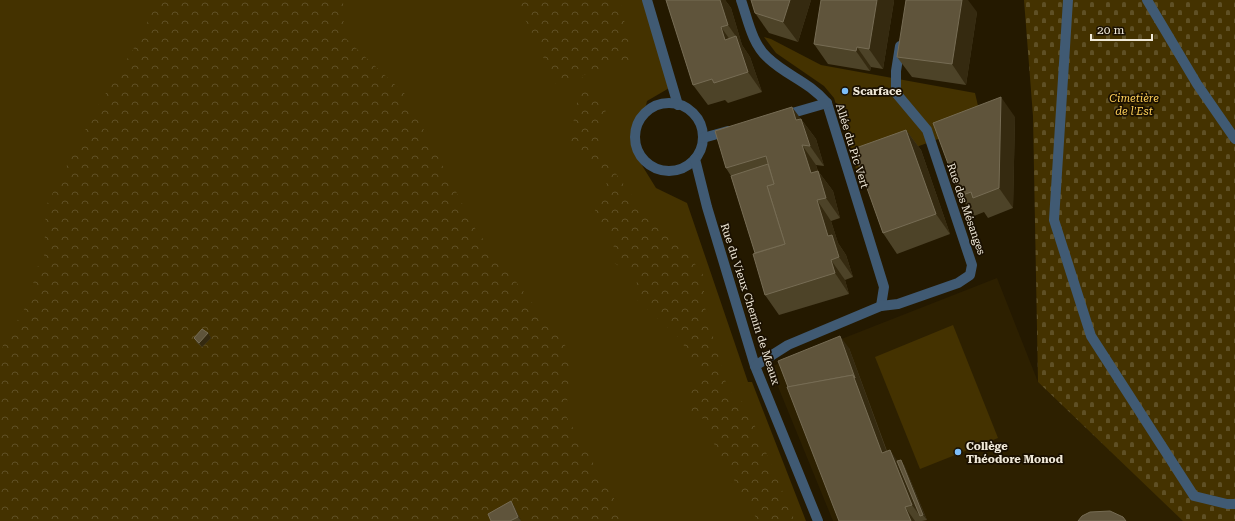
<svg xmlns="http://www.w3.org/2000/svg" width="1235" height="521" viewBox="0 0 1235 521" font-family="'Roboto Serif',serif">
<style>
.built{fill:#2d2000}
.green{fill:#443200}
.forest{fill:url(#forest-crowns)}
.cemetery{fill:url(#cemetery-stones)}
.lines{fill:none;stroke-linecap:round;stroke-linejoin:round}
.minor{stroke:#405a73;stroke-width:10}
.wall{fill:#4d4328}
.shaded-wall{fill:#352a10}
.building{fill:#5f543b;stroke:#766c54}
.poi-dot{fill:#7dbef9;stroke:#1a1000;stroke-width:1.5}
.labels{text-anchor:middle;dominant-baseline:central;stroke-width:3.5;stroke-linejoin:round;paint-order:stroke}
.poi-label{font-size:11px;font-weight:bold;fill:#f0e9d9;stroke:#1a1000;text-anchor:start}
.park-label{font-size:11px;font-style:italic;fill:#fecf58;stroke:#1a1000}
.street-label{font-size:11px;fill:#f0e9d9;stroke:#1a1000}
</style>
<defs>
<pattern id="forest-crowns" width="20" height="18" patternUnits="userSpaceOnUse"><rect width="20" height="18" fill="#443200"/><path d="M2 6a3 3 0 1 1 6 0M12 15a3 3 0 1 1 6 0" fill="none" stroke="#5f5025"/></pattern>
<pattern id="cemetery-stones" width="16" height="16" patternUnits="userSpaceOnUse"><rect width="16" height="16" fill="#443200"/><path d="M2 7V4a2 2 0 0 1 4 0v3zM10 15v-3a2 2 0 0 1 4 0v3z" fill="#5f5025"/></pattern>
</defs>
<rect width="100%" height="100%" fill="#241900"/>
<path class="built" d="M997,278l41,104 146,139h-351l-63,-154z"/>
<g class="green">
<path d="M0,0h645l26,87 -24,14 -12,53 21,34 31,15 61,179h4l54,139h-806z"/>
<path d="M764,37l7,2 50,26 154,28 7,30 -126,46 -22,-71 -10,-12 -48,-33z"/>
<path d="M953,325l45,113 -78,31 -45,-112z"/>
</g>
<g class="forest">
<path d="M155,0h188l1,37 61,57 71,136 95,123 -5,63 61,105h-627v-166l3,-9 -2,-9c18,-11 35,-45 33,-66l10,-12 2,-53 50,-97 48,-77z"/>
<path d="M516,0h104l12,59 -76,25z"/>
<path d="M582,77l24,32 -9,39 39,53 32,27 36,48v28l24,86 18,15 49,116h-37l-42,-72 -10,-28 -17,-12 1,-21 11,-16 -22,-34 -43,-39 1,-21 -27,-18 6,-22 -25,-18 17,-40 -38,-40z"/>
</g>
<path class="cemetery" d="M1024,0h211v521h-52l-145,-139 -5,-266z"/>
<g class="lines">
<g class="minor">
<path d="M647,0l31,105"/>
<path d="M741,0c7,20 11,44 27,58 19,18 40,23 59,45l57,184 -3,19"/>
<path d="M1068,0l-14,220 37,116 103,160 33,8h8"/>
<path d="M1147,0l50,84 38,55"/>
<circle cx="669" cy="137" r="34"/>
<path d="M782,116l45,-13"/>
<path d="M703,138l25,-7"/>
<path d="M695,159l12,48 48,159 63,155"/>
<path d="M755,366l33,-21 93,-39 17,-2 60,-21 12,-8 2,-10 -45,-135 -31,-37v-22l4,-25"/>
</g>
</g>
<g class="wall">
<path d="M666,0h59l6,8 11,37 8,12 12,35 -34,11 -3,-3 -17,5 -15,-20z"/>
<path d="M811,0l-13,42 -29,-9 -14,-20z"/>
<path d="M894,1l-11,68 -12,-2 -1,4 -42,-7 -14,-20z"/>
<path d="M977,12l-11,73 -54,-8 -15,-20z"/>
<path d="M1015,117l-2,91 -25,10 -4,-6 -10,4 -14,-20z"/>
<path d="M801,119l15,20 8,27 -8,-1 2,6 15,20 7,27 -9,3 7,22 8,12 7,22 -8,3 4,14 -70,21 -14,-20 -10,-42 -24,-77 -5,-8z"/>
<path d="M906,130l15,20 29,84 -53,20 -14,-21z"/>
<path d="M208,333l3,5 -9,9 -5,-4 -3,-5z"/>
<path d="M849,348l38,103 10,10 7,4 23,55 -5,1h-83z"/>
<path d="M514,506l7,15h-30z"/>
</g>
<g class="shaded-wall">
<path d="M720,0h5l6,8 11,37 -14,-20z"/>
<path d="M790,0h21l-13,42 -15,-20z"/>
<path d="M877,0h17v1l-11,68 -14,-20z"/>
<path d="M962,0h6l9,12 -11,73 -14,-21z"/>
<path d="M721,27l14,20 -10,-7z"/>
<path d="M736,36l14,21 12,35 -14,-20z"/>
<path d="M857,47l14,20 -1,4 -14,-20z"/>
<path d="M1001,97l14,20 -2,91 -14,-20z"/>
<path d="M792,107l24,32 8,27 -14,-20 -14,-26z"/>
<path d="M906,130l15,20 29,84 -14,-20z"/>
<path d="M802,145l14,20 9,28 -14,-20z"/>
<path d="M818,171l15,20 7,27 -14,-20z"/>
<path d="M817,200l14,21 7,22 8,12 7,22 -14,-20 -11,-21z"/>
<path d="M831,260l14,20 4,14 -14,-21z"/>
<path d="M208,333l3,5 -9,9 -3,-4z"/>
<path d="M840,336l9,12 44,121 -11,-16 -29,-78z"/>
<path d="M890,450l11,16 19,50 -8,-11z"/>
<path d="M901,460l3,5 23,55 -4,-5z"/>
<path d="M511,501l3,5 7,15 -3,-4z"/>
<path d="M905,507l10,14h-4z"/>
</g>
<g class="building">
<path d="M666,0h54l8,25 -7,2 4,13 11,-4 12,36 -34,11 -2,-4 -19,6z"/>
<path d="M751,0h39l-7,22 -28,-9z"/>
<path d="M821,0h56l-8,49 -12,-2 -1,4 -42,-7z"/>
<path d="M906,0h56l-10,64 -55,-7z"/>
<path d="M1001,97l-2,91 -26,10 -2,-6 -11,4 -27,-73z"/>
<path d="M792,107l4,13 5,-1 9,27 -8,-1 9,28 7,-2 8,27 -9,2 11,36 4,-1 7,22 -8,3 4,13 -70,22 -12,-41 32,-10 -18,-58 7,-2 -8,-28 -40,12 -11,-37z"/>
<path d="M906,130l30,84 -53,19 -30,-84z"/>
<path d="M768,164l6,20 -7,2 18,58 -30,9 -24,-77z"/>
<path d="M202,329l6,4 -9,10 -5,-5z"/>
<path d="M840,336l15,42 -2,-3 -65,12 -10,-26z"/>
<path d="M853,375l29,78 8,-3 22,55 -7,2 6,14h-72l-52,-134z"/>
<path d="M901,460l22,55 -3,1 -23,-55z"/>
<path d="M511,501l7,16 -8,4h-19l-3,-7z"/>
<path d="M1110,511l13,6 3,4h-48l4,-5 8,-4z"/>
</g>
<g class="poi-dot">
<circle cx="845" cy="91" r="4"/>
<circle cx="958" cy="452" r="4"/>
</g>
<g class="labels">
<g class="poi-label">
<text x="853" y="91">Scarface</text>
<text x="966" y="446">Collège<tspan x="966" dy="13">Théodore Monod</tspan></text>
</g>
<g class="park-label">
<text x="1134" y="98">Cimetière<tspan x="1134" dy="13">de l'Est</tspan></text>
</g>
<g class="street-label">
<text transform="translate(852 146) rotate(73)">Allée du Pic Vert</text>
<text transform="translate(966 209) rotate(71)">Rue des Mésanges</text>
<text transform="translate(750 304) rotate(72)">Rue du Vieux Chemin de Meaux</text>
</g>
</g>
<path d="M1091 34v6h61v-6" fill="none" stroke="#f0e9d9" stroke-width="2"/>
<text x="1097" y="34" font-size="12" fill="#f0e9d9" stroke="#1a1000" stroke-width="3" paint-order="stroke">20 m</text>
</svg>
